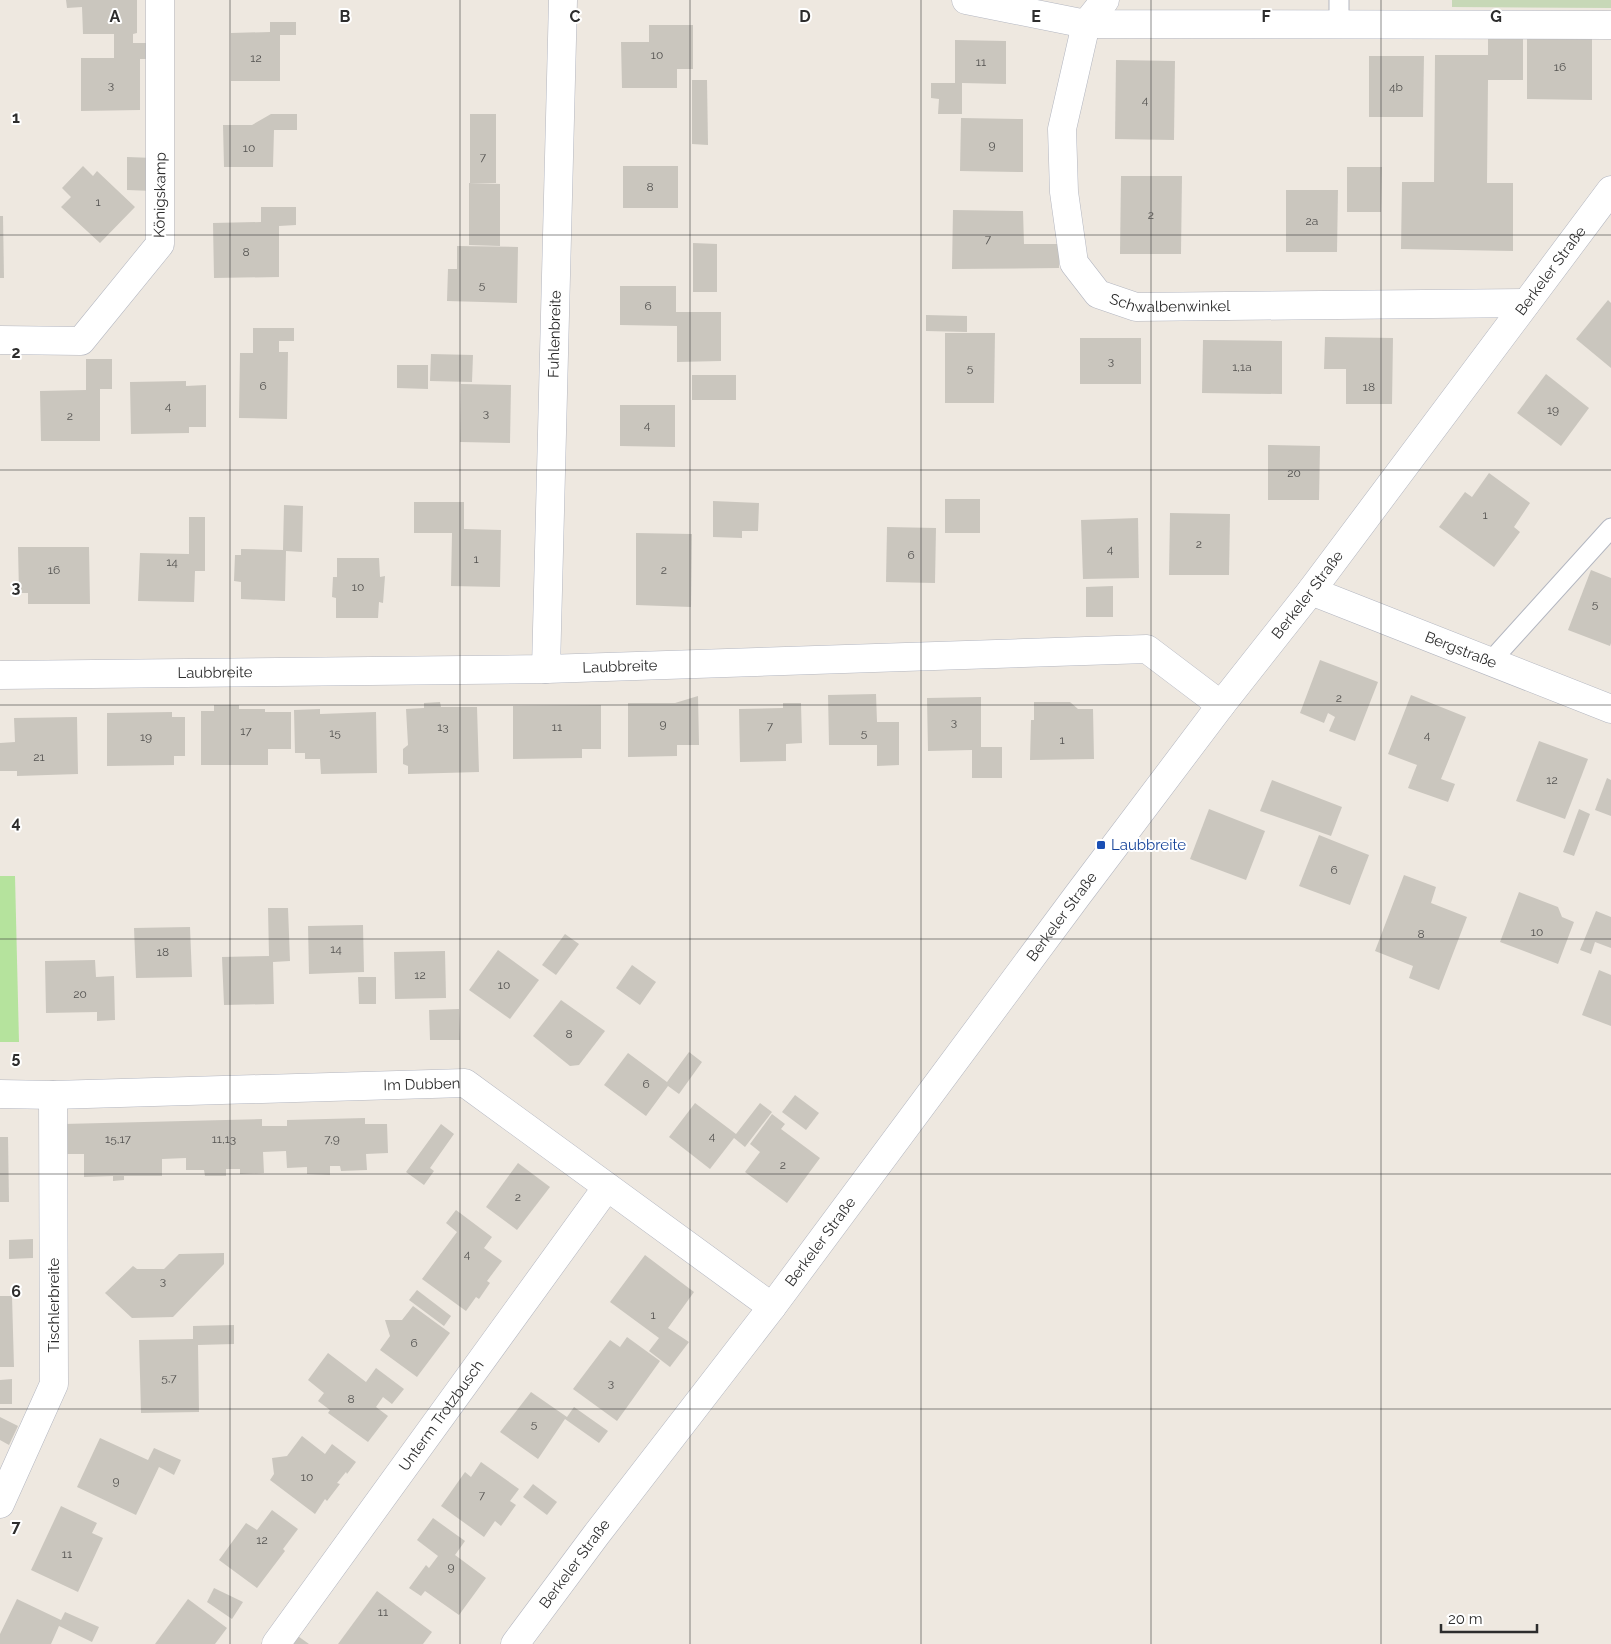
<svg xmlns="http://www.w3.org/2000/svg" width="1611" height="1644" viewBox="0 0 1611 1644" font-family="Raleway,sans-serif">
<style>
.green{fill:#b5e39d}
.cemetery{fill:#c7d8b7}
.building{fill:#cac6be}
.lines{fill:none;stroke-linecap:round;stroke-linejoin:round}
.service-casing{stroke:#b3b6c0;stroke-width:21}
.minor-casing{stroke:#b3b6c0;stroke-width:29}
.service{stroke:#fff;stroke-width:19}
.minor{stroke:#fff;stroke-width:28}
.grid{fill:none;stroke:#2d2d2d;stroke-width:1;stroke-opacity:0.55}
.transit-dot{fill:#1a4fb4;stroke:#fff;stroke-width:2}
.labels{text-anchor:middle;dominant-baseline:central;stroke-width:4;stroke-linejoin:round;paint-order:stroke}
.number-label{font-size:12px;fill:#545351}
.street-label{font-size:15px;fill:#2d2d2d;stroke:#fff}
.transit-label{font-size:15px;fill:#164399;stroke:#fff;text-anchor:start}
.grid-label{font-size:16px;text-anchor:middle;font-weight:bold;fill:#2d2d2d;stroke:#fff;stroke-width:4;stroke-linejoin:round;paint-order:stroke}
</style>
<rect width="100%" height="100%" fill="#eee8e0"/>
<path class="green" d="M0,876h15l4,166h-19z"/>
<path class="cemetery" d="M1452,0h159v8l-159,-1z"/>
<g class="building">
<path d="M66,0h71v33l-4,1v9h14v16h-7v51l-59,1v-53h33v-24h-31l-1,-27 -15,1z"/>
<path d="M270,22h26v13h-16v46h-49v-48l39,-1z"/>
<path d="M649,25h44v44h-16v19h-55l-1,-46h28z"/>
<path d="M1488,35h35v45h-35l-1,103h26v68l-112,-2 1,-67h32l1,-127h53z"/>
<path d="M1527,35h65v65l-65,-1z"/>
<path d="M955,40l51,1v43l-44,-1v31h-24l1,-15 -8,-1v-15h24z"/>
<path d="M1369,56h55l-1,61h-54z"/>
<path d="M1116,60l59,1 -1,79 -59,-1z"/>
<path d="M692,80h15l1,65 -16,-1z"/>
<path d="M271,114h26v16h-23l-1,37h-49l-1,-42h29z"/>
<rect x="470" y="114" width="26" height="69"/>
<path d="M961,118l62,1v53l-63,-1z"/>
<path d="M127,157l27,1 -1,33 -26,-1z"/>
<path d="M83,166l10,10 4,-5 38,36 -35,36 -39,-36 10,-10 -9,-9z"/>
<rect x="623" y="166" width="55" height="42"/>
<path d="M1347,167h35l-1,45h-34z"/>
<path d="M1121,176h61l-1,78h-61z"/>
<path d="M469,183l31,1v62l-31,-1z"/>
<path d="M1286,190h52l-1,62h-51z"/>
<path d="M261,207h35v18l-17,1v51l-65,1 -1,-55 48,-1z"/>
<path d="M953,210l70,1 1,33h35v24l-107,1z"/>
<path d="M0,216h3l1,62h-4z"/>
<path d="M693,243l24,1v48h-24z"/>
<path d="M457,246l61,1 -1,56 -70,-2 1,-32h9z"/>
<path d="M620,286h56v26h45v49l-44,1v-36l-57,-1z"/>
<path d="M1608,300l3,3v65l-35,-29z"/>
<path d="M926,315l41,1v16l-41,-1z"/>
<path d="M253,328h41v13h-15v11h9l-1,67 -48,-1 1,-65h13z"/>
<path d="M945,333h50l-1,70h-49z"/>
<path d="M1325,337l68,1 -1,66h-46v-35h-22z"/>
<rect x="1080" y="338" width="61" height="46"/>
<path d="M1203,340l79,1v53l-80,-1z"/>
<path d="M431,354l42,1 -1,27 -42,-1z"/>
<path d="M86,359h26v30h-12v52h-59l-1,-50 46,-1z"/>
<path d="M397,365h31v24l-31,-1z"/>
<path d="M1546,374l43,34 -28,38 -44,-33z"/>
<rect x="692" y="375" width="44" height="25"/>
<path d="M186,381v5l20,-1v42h-17v6l-58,1 -1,-52z"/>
<path d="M461,384l50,1 -1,58 -50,-1z"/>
<path d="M620,405h55v42l-55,-1z"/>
<path d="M1268,445l52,1 -1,54h-51z"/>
<path d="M1489,473l41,30 -16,24 6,5 -26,35 -55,-40 26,-35 7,5z"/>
<rect x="945" y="499" width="35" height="34"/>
<path d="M713,501l46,2 -1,28h-16v7l-29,-1z"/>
<path d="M414,502h50v27l37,1 -1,57 -49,-1 1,-53h-38z"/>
<path d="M284,505l19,1 -1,46 -16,-1 -1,50 -44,-2v-17l-7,-1 1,-26h6v-6l42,1z"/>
<path d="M1170,513l60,1 -1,61h-60z"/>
<path d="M189,517h16v54h-10l-1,31 -56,-1 2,-48 49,1z"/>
<path d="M1138,518l1,60 -56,1 -2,-59z"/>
<path d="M887,527l49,1 -1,55 -49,-1z"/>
<path d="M636,533l56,1 -1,73 -55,-2z"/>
<path d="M18,547h71l1,57h-62v-11h-9z"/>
<path d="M337,558h42l1,19 5,-1 -2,27 -4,-1 -1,16h-42v-20l-4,-1 1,-20h4z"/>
<path d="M1591,570l20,8v65l-1,3 -42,-16z"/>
<path d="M1113,586v31h-27v-30z"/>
<path d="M1320,660l58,22 -23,59 -26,-10 6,-14 -7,-4 -4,10 -24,-10z"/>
<path d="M876,694l1,28h22v43l-22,1v-21h-48l-1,-50z"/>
<path d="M1411,695l55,22 -25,62 14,5 -7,18 -40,-14 9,-23 -29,-11z"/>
<path d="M698,696l1,49h-22v11l-49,1v-54h47z"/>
<path d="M981,697v50h21v31h-30v-28l-44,1 -1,-53z"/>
<path d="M440,702l1,5h36l2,65 -71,2v-8l-5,-2v-15l5,-4 -2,-36 18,-1v-5z"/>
<path d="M1034,702h36l8,7h15l1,50 -64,1 1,-40h3z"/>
<path d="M783,703h18l1,40 -16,1v17l-46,1 -1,-53 44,-1z"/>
<path d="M214,705h25v4h26v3h26v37h-23v16h-67v-54h13z"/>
<path d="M601,705v44h-19v9l-69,1v-53z"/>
<path d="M320,709v5l56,-2 1,61 -56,1 -1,-15h-15v-6h-10l-1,-43z"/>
<path d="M172,712v5h13v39h-11v9l-67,1v-53z"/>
<path d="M77,717l1,57 -61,2v-5h-17v-28l15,-1 -1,-24z"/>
<path d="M1539,741l49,18 -23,60 -49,-18z"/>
<path d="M1607,778l4,2v36l-16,-6z"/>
<path d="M1272,780l70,27 -11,29 -71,-25z"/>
<path d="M1209,809l56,22 -19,49 -56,-21z"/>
<path d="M1579,809l11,5 -16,42 -11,-4z"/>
<path d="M1319,835l50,20 -19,50 -51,-19z"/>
<path d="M1404,875l32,12 -5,16 36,14 -28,73 -30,-12 4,-12 -38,-15z"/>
<path d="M1519,892l39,15 4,10 12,5 -16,42 -58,-22z"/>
<path d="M268,908h20l2,53 -17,1 1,42 -50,1 -2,-48 47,-1z"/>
<path d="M1596,911l15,6v31l-16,-6 -4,12 -11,-4z"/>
<path d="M363,925l1,47 -55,2 -1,-48z"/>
<path d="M190,927l2,50 -56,1 -2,-50z"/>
<path d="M565,934l14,10 -23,31 -14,-10z"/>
<path d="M498,950l41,30 -29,39 -41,-29z"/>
<path d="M445,951l1,47 -51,1 -1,-47z"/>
<path d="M95,960l1,17 18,-1 1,44 -18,1v-9l-51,1 -1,-52z"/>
<path d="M632,965l24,17 -16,23 -24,-17z"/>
<path d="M1599,970l12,5v51l-29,-11z"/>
<path d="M358,977h18v27h-17z"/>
<path d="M561,1000l44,31 -26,34 -9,1 -37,-30z"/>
<path d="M459,1009l1,31h-30l-1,-30z"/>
<path d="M689,1052l13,10 -23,32 -11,-8 -22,30 -42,-31 24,-32 39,29z"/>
<path d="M795,1095l24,18 -13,17 -24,-18z"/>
<path d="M695,1103l41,31 24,-31 12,9 -27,35 -11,-9 -24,31 -41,-32z"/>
<path d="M772,1114l13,10 -4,5 39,29 -33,45 -42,-31 15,-20 -10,-8z"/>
<path d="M365,1118v6h22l1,29 -22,1 1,16 -26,1 -1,-5h-10v9l-23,-1v-7l-20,1 -1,-17 -23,1 1,21 -24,1v-5h-14v7h-21l-1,-6h-18v-12l-24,1v17h-38v4l-11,1v-5l-29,1v-23h-20l-1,-30 199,-5v7h25v-6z"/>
<path d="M441,1124l13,10 -24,34 4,3 -10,14 -18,-13z"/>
<path d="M0,1137h8l1,65h-9z"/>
<path d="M518,1163l32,24 -33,43 -31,-23z"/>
<path d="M456,1210l36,27 -8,11 18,13 -15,20 3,2 -11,16 -3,-2 -10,14 -44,-32 35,-47 -11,-9z"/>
<path d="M33,1239v19l-24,1v-19z"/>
<path d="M224,1253v11l-51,53 -41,1 -27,-25 28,-27 4,3h27l15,-15z"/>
<path d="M645,1255l49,37 -26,36 21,14 -19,25 -21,-16 10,-13 -49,-36z"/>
<path d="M417,1290l34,26 -7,10 -35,-26z"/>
<path d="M0,1296h12l2,71h-14z"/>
<path d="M413,1306l37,27 -33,44 -37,-27 10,-14 -5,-16h17z"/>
<path d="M234,1325v19l-36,1 1,67 -58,1 -2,-73 54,-1v-13z"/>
<path d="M627,1337l33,24 -43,60 -44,-32 37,-49 10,7z"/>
<path d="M328,1353l38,29 10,-14 28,21 -12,15 -9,-7 -7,10 12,9 -20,26 -40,-29 2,-3 -12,-9 6,-8 -16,-13z"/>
<path d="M12,1379v25h-12v-24z"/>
<path d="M531,1392l36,25 7,-10 34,24 -9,12 -34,-24 -27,40 -38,-27z"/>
<path d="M0,1417l18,9 -9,19 -9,-5z"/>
<path d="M302,1436l23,18 7,-10 24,18 -9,12 -1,-2 -9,11 3,1 -13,17 -2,-2 -10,15 -45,-34 4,-6 -2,-16 15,-2z"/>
<path d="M100,1438l48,22 6,-12 27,12 -7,15 -15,-8 -23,48 -59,-28z"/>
<path d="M481,1462l38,27 -9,12 6,4 -15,21 -6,-5 -11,16 -43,-31 24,-34 6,5z"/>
<path d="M533,1484l24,18 -10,13 -24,-18z"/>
<path d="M61,1506l36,17 -5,10 11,5 -25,54 -47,-22z"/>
<path d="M272,1510l26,19 -15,20 2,2 -28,37 -38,-28 27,-37 11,7z"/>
<path d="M433,1518l32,23 -10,14 31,23 -27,37 -34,-24 -4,5 -12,-8 17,-23 3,3 9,-12 -21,-16z"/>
<path d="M214,1588l29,14 -11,17 -25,-17z"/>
<path d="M377,1591l55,41 -9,12h-85z"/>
<path d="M17,1599l44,21 4,-8 34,15 -7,15 -33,-16 -8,18h-51v-10z"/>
<path d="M188,1599l39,29 -12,16h-60z"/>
<path d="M295,1634l14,10h-21z"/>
</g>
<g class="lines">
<g class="service-casing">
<g id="service">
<path d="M1339,25v-25"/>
<path d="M1490,662l121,-134"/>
</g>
</g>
<g class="minor-casing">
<g id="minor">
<path d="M966,0l120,24 525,1"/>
<path id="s1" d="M1105,0l-19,24 -24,105 2,63 10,71 24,31 38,13 390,-4"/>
<path d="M0,340l81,1 79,-97v-244"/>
<path id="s2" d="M1311,591l300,118"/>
<path id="s3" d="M546,669l17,-669"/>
<path id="s4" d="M0,675l546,-6 601,-20 74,56"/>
<path id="s5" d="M0,1094l53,1 412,-12 307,224"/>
<path d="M0,1504l54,-120 -1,-289"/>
<path id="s6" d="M276,1644l331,-457"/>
<path id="s7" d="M515,1644l81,-109 176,-228 305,-411 144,-191 90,-114 300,-401"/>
</g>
</g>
<use href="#service" class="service"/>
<use href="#minor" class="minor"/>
</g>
<path class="grid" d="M230,0v1644M460,0v1644M690,0v1644M921,0v1644M1151,0v1644M1381,0v1644M0,235h1611M0,470h1611M0,705h1611M0,939h1611M0,1174h1611M0,1409h1611"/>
<rect class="transit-dot" x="1096" y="840" width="10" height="10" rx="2.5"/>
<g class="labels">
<g class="number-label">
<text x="657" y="55">10</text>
<text x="256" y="58">12</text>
<text x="981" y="62">11</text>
<text x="1560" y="67">16</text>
<text x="111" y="85">3</text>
<text x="1396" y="87">4b</text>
<text x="1145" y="100">4</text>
<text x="992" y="145">9</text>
<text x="249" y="148">10</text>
<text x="483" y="157">7</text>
<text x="650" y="187">8</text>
<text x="98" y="202">1</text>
<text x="1151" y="215">2</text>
<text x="1312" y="221">2a</text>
<text x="988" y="239">7</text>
<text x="246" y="252">8</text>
<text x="482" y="285">5</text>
<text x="648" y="306">6</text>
<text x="1111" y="361">3</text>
<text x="1242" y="367">1,1a</text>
<text x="970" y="368">5</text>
<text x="263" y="386">6</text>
<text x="1369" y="387">18</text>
<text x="168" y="406">4</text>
<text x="1553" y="410">19</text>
<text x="486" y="413">3</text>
<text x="70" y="416">2</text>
<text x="647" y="425">4</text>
<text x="1294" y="473">20</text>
<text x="1485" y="515">1</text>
<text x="1199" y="544">2</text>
<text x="1110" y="549">4</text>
<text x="911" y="555">6</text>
<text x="476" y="559">1</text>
<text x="172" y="562">14</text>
<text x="54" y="570">16</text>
<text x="664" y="570">2</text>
<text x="358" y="587">10</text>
<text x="1595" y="604">5</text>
<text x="1339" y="698">2</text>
<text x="954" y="722">3</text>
<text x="663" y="724">9</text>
<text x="770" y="726">7</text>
<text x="443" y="727">13</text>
<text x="557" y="727">11</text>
<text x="246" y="731">17</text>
<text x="335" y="733">15</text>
<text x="864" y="733">5</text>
<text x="1427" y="735">4</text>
<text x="146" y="737">19</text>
<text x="1062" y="740">1</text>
<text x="39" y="757">21</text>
<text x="1552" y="780">12</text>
<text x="1334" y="870">6</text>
<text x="1537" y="932">10</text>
<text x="1421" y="934">8</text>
<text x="336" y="949">14</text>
<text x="163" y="952">18</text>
<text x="420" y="975">12</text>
<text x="504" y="985">10</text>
<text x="80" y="994">20</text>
<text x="569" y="1034">8</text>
<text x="646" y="1084">6</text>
<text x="712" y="1136">4</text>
<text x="118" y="1139">15,17</text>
<text x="224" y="1139">11,13</text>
<text x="332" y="1139">7,9</text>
<text x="783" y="1165">2</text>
<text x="518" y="1197">2</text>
<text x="467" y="1254">4</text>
<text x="163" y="1281">3</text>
<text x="653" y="1315">1</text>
<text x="414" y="1343">6</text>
<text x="169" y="1378">5,7</text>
<text x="611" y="1383">3</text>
<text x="351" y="1399">8</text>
<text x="534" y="1424">5</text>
<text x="307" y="1477">10</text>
<text x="116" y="1481">9</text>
<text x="482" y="1495">7</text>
<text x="262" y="1540">12</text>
<text x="67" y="1554">11</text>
<text x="451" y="1567">9</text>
<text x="383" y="1612">11</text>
</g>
<g class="street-label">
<text transform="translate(160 195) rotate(-89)">Königskamp</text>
<text stroke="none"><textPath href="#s7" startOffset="1720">Berkeler Straße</textPath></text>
<text stroke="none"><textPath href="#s1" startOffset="386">Schwalbenwinkel</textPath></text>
<text stroke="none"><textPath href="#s3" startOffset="335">Fuhlenbreite</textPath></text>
<text stroke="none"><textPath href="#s7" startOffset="1315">Berkeler Straße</textPath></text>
<text stroke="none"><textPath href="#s2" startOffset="161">Bergstraße</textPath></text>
<text stroke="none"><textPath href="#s4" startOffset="620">Laubbreite</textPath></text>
<text stroke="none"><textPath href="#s4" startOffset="215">Laubbreite</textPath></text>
<text stroke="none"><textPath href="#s7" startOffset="910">Berkeler Straße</textPath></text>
<text stroke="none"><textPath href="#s5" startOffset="422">Im Dubben</textPath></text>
<text stroke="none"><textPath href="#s7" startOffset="505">Berkeler Straße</textPath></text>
<text transform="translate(54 1305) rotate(-90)">Tischlerbreite</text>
<text stroke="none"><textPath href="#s6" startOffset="282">Unterm Trotzbusch</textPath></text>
<text stroke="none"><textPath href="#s7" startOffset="100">Berkeler Straße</textPath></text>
</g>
<g class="transit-label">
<text x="1111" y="845">Laubbreite</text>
</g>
</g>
<g class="grid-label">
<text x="115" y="22">A</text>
<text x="345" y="22">B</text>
<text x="575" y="22">C</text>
<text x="805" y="22">D</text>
<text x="1036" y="22">E</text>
<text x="1266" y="22">F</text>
<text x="1496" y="22">G</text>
<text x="16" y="123">1</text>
<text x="16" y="358">2</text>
<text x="16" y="593">3</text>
<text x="16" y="828">4</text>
<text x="16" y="1063">5</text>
<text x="16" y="1297">6</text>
<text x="16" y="1532">7</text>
</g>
<path d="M1441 1624v8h96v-8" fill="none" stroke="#2d2d2d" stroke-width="2.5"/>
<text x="1448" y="1624" font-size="15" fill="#2d2d2d" stroke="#ffffff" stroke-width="4" paint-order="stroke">20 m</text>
</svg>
